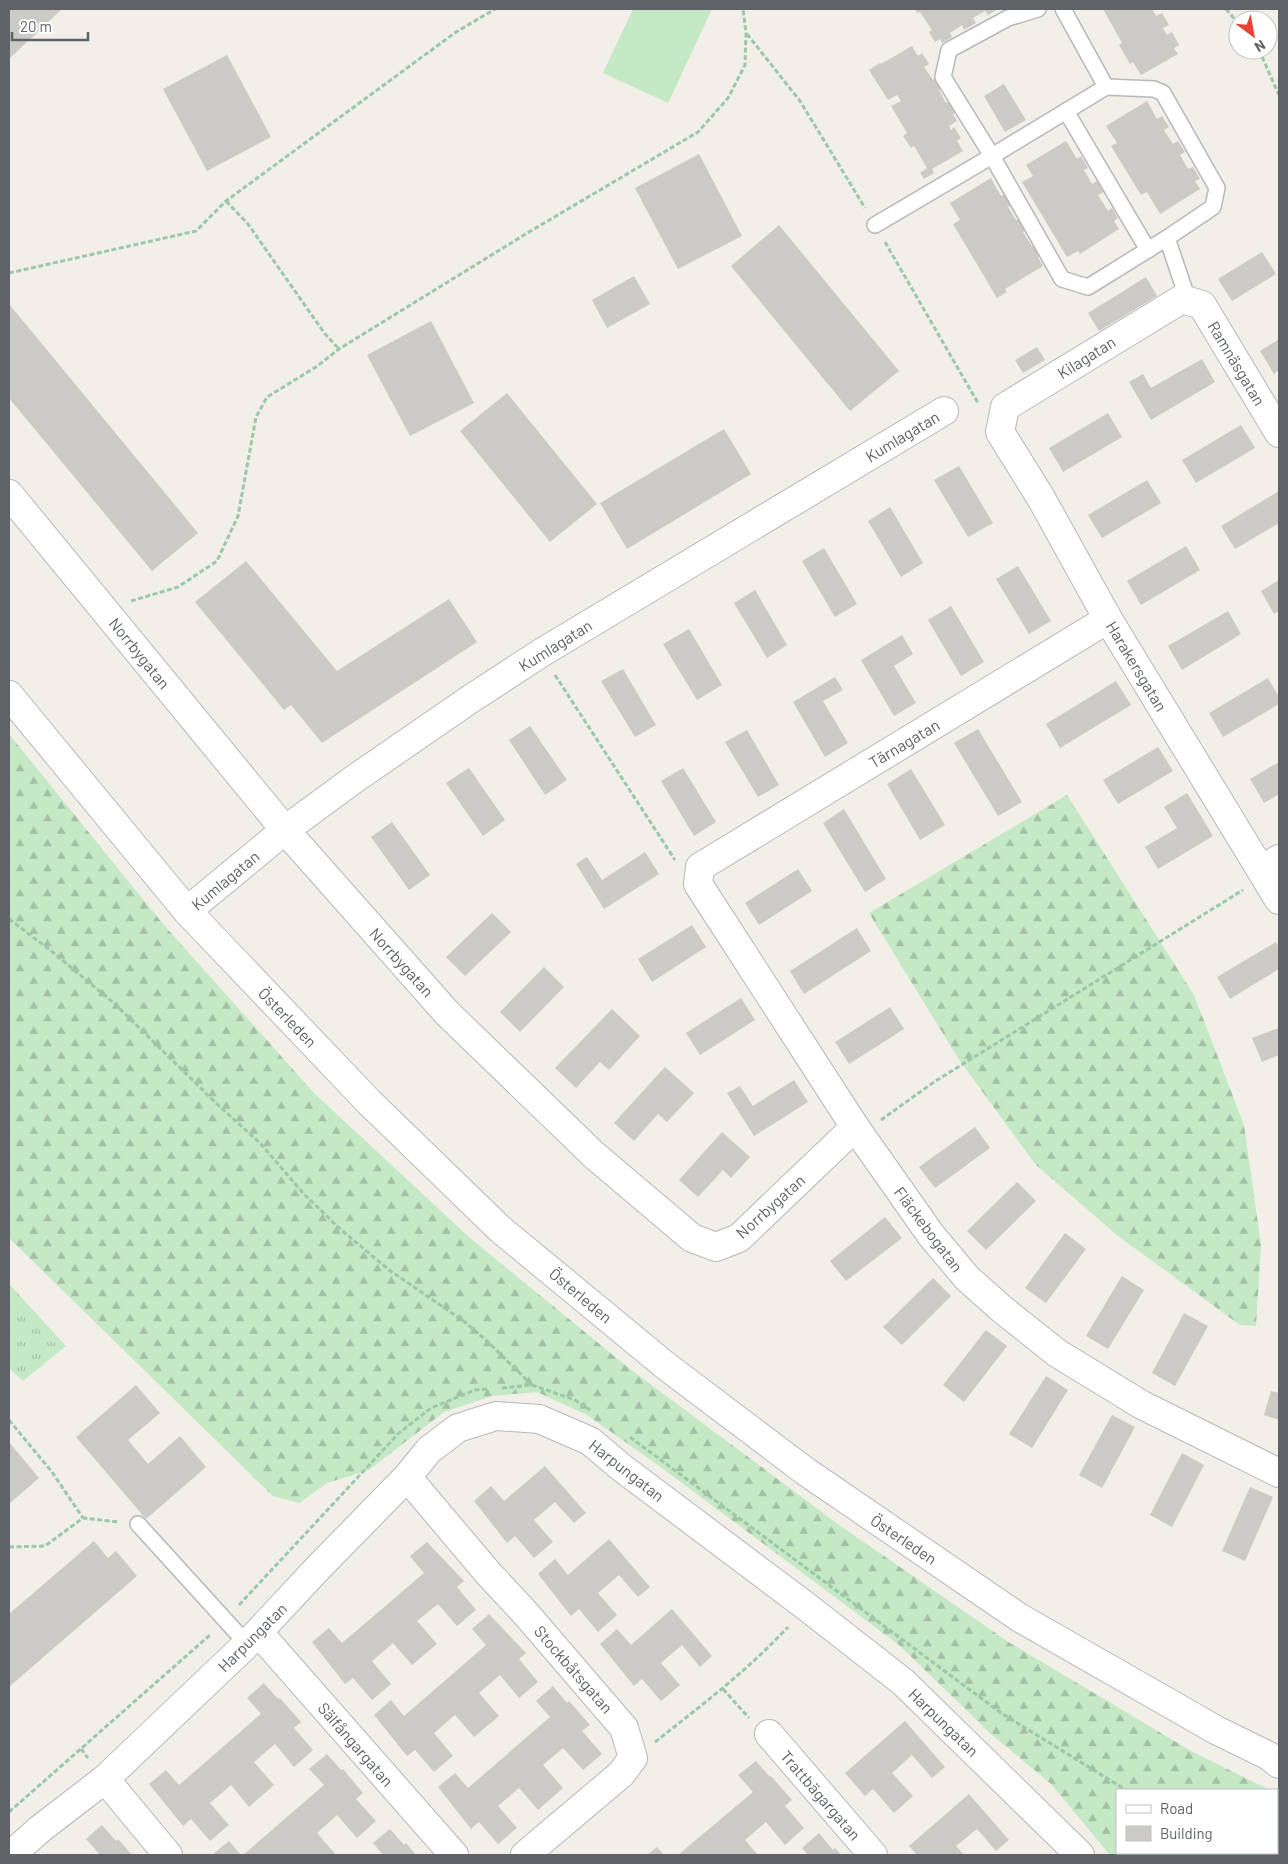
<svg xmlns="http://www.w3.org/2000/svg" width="1288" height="1864" viewBox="0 0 1288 1864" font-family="Barlow,sans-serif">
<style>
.forest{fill:url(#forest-firs)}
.park{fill:url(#park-tufts)}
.pitch{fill:#c5e8c5}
.building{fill:#cccac5}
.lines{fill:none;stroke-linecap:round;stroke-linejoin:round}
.lane-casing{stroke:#b5b8bc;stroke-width:18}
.street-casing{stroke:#b5b8bc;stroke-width:30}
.secondary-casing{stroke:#b6babf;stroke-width:30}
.path{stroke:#9cc7a9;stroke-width:3;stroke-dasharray:5 2.5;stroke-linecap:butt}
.lane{stroke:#fff;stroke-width:15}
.street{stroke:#fff;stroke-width:28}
.secondary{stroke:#fff;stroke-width:28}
.labels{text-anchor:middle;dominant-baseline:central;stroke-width:4;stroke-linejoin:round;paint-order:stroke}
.street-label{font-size:16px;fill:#5f6368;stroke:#fff}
</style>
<defs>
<pattern id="forest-firs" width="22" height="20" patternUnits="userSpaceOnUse" patternTransform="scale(1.25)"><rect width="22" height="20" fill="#c5e8c5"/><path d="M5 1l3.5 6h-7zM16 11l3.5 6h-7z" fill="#a3c0a4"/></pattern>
<pattern id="park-tufts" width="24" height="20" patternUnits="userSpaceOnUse" patternTransform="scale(1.25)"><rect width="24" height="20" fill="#c5e8c5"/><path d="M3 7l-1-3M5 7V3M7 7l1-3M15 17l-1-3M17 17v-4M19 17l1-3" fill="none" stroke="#a3c0a4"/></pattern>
</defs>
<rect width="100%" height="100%" fill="#f1efe8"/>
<g class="forest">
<path d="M9,734l154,190 151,169 156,145 160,131 212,158 168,116 181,108 79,39h-153v63h160v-60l2,2v60h-169l-59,-71 -60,-50 -92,-89 -237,-177 -75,-53 -50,-23 -45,4 -48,16 -75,58 -42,13 -28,20 -26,-7 -264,-258z"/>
<path d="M1067,795l127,200 50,130 17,120 -5,81 -16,-1 -122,-89 -83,-72 -77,-106 -89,-145z"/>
</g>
<path class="park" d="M9,1284l57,62 -43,35 -14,-13z"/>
<path class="pitch" d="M633,9h79l-44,94 -65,-30z"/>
<g class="building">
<path d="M9,9h53l-53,50z"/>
<path d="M915,9h83l-10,6 -3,-4 -12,7 3,5 -12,7 -2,-5 -12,8 2,4 -10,6 -2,-4 -5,3 -6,-10 3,-2 -12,-18 -3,1z"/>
<path d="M1103,9h49l4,7 6,-3 7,12 -6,3 4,7 5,-3 7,13 -5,3 4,6 -37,21 -8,-13 -3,2 -11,-19 3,-2z"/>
<path d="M912,46l6,10 4,-3 7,11 -5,3 9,13 4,-2 6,10 -4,2 7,13 4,-2 7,11 -4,2 4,7 -8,5 2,4 3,-3 7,11 -4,3 6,10 -31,18 2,4 -10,6 -4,-6 7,-5 -13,-22 -3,2 -8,-12 4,-3 -16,-27 10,-5 -4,-6 -9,5 -19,-30 11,-7 1,1z"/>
<path d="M227,55l44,82 -64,34 -44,-82z"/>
<path d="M1004,84l22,36 -21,12 -21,-36z"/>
<path d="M1147,101l10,18 5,-3 7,11 -5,3 9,14 5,-3 7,11 -5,3 8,14 5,-2 7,12 -5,2 5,8 -40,25 -13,-22 -6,3 -30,-49 6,-3 -11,-17z"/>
<path d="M1066,141l11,18 4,-3 7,12 -4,2 8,14 5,-3 7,11 -6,3 10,16 4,-3 6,10 -4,3 5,8 -39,25 -2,-3 -11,6 -45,-75 11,-6 -7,-11z"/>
<path d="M699,154l43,82 -64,33 -43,-81z"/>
<path d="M991,178l10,18 5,-2 6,11 -4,2 8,13 4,-2 7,12 -4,2 9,14 4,-3 6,11 -4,3 5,9 -38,23 2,3 -10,6 -44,-74 7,-4 -10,-17z"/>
<path d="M779,225l120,146 -49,40 -119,-145z"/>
<path d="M1262,252l14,22 -44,27 -14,-22z"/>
<path d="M634,276l16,28 -43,24 -15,-28z"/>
<path d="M1146,277l11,19 -58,35 -11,-18z"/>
<path d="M9,304l189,229 -46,38 -143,-173z"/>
<path d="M431,321l43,82 -64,33 -43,-81z"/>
<path d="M1279,339v31l-5,4 -14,-23z"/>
<path d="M1037,347l8,13 -22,13 -8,-13z"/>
<path d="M1202,359l13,23 -64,38 -22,-38 14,-8 8,14z"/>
<path d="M507,393l90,111 -47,38 -90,-111z"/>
<path d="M1108,413l14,24 -59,35 -14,-24z"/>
<path d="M1241,425l14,23 -59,35 -14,-23z"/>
<path d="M724,429l27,45 -124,75 -27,-46z"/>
<path d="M959,466l34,57 -25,14 -34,-57z"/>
<path d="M1147,480l14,23 -59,35 -14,-23z"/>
<path d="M1279,491v32l-44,26 -14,-23z"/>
<path d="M890,507l33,56 -22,14 -33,-56z"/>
<path d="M1186,546l14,24 -59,35 -14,-24z"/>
<path d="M824,548l33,56 -22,13 -33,-56z"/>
<path d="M246,561l91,110 112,-72 28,43 -155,101 -31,-38 -7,5 -89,-108z"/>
<path d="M1018,566l33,55 -22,13 -33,-55z"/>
<path d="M1279,580v31l-5,3 -13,-23z"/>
<path d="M755,590l32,55 -20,13 -33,-55z"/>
<path d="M951,606l33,56 -23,14 -33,-56z"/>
<path d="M1228,611l13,23 -59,36 -14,-24z"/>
<path d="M689,629l33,56 -25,15 -34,-56z"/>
<path d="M902,635l11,19 -19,12 22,37 -22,13 -33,-56z"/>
<path d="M623,669l33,56 -21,12 -34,-56z"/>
<path d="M835,677l8,13 -20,11 25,42 -23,14 -32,-55z"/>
<path d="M1268,678l11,19v7l-56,33 -14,-24z"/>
<path d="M1116,681l15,24 -71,43 -14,-24z"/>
<path d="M530,726l37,54 -22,15 -36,-55z"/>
<path d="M978,729l44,73 -24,14 -44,-73z"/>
<path d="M747,730l32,55 -21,12 -33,-55z"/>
<path d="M1158,747l15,24 -55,33 -15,-24z"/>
<path d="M1279,762v32l-15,9 -14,-24z"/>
<path d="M469,768l36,52 -22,16 -37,-53z"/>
<path d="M683,768l33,54 -22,14 -33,-55z"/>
<path d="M911,769l34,56 -25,15 -33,-56z"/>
<path d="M1187,793l26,43 -55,33 -13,-22 32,-19 -13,-21z"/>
<path d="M844,809l42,70 -21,13 -42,-69z"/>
<path d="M392,822l38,53 -21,15 -38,-53z"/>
<path d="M645,852l14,22 -55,35 -28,-45 11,-7 15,23z"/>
<path d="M798,869l14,22 -53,34 -14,-22z"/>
<path d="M492,913l19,19 -46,44 -19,-19z"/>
<path d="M692,925l14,22 -54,35 -14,-23z"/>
<path d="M857,928l14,23 -67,43 -14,-23z"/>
<path d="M1276,942l3,5v22l-49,30 -13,-22z"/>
<path d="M544,967l20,20 -44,45 -20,-20z"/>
<path d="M741,998l14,22 -55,35 -14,-22z"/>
<path d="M890,1007l14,22 -55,35 -14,-22z"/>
<path d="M612,1009l28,27 -31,34 -9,-8 -24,26 -21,-20z"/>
<path d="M1279,1028v27l-17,7 -10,-24z"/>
<path d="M665,1067l29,26 -27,29 -9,-8 -24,27 -20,-18z"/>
<path d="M794,1080l14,22 -54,34 -27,-43 13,-7 13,20z"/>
<path d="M975,1127l15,21 -55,40 -16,-21z"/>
<path d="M722,1132l28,25 -19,21 -8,-8 -25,27 -19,-17z"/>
<path d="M1017,1182l19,19 -50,49 -19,-19z"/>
<path d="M885,1217l17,21 -56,43 -16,-20z"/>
<path d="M1065,1233l21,16 -40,54 -21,-15z"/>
<path d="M1122,1276l22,14 -36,59 -22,-13z"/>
<path d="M933,1278l18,18 -49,49 -19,-18z"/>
<path d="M1184,1313l24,13 -33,60 -23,-13z"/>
<path d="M986,1330l21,16 -43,56 -21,-17z"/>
<path d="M1046,1376l22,14 -36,58 -23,-14z"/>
<path d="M136,1385l24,28 -32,27 20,24 32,-28 26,31 -60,52 -70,-82z"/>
<path d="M1271,1391l8,2v27l-15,-5z"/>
<path d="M1112,1415l23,12 -33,61 -23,-13z"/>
<path d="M9,1442l30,36 -30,26z"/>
<path d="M1182,1453l22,12 -32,62 -22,-12z"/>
<path d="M545,1466l41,47 -12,10 -19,-21 -21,18 19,22 -19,16 -19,-22 -8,7 -33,-42 17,-15 13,15z"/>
<path d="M1250,1487l23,10 -28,64 -23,-10z"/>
<path d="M609,1539l41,48 -12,10 -19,-22 -21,18 19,22 -19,17 -19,-23 -8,7 -33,-42 17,-15 13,16z"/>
<path d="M94,1541l14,17 8,-7 21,25 -128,111v-73z"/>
<path d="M427,1542l37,39 -7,6 19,23 -19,16 -19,-22 -21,17 20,23 -25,21 -19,-22 -21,18 19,23 -19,16 -19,-22 -8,6 -33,-42 17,-14 13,15 82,-70 -14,-17z"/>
<path d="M672,1609l40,47 -12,11 -18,-22 -21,18 19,22 -19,16 -19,-22 -8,7 -34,-42 17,-15 14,16z"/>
<path d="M489,1614l37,39 -7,6 19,23 -19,16 -19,-23 -21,18 20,23 -25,21 -19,-22 -21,18 19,23 -19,16 -19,-22 -8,6 -33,-41 17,-15 13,16 82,-71 -14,-16z"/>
<path d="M264,1683l14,16 2,-1 21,24 -7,6 19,22 -19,17 -19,-23 -21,18 20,23 -25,22 -18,-22 -21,18 19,22 -19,16 -19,-22 -8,7 -34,-42 17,-14 13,15 82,-71 -14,-16z"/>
<path d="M553,1686l14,17 2,-2 21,24 -8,6 20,23 -19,16 -20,-22 -20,17 20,23 -25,22 -19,-22 -21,18 19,22 -19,16 -19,-22 -8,7 -33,-42 17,-14 13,15 82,-71 -14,-16z"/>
<path d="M905,1721l40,46 -13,11 -20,-23 -20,18 21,23 -19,17 -21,-24 -8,7 -20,-23z"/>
<path d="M327,1754l14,16 2,-1 20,24 -7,6 20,22 -19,17 -20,-23 -20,18 19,22h-93l81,-70 -15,-16z"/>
<path d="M756,1761l14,16 1,-1 21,24 -7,6 19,22 -19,17 -19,-23 -21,18 13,15h-80l75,-63 -15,-17z"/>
<path d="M969,1794l40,46 -13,11 -19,-22 -21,17 8,9h-47l-8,-9z"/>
<path d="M102,1825l14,16 2,-2 14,16h-32l-14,-16z"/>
<path d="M390,1829l14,16 2,-2 10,12h-33l-10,-12z"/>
<path d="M819,1833l14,17 2,-2 6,7h-33l-6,-7z"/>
<path d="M229,1841l12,14h-29z"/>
<path d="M657,1847l7,8h-17z"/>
</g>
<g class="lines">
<g class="lane-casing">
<g id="lane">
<path d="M1063,9l43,78 48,2 9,4 54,95 -4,19 -46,31 21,62"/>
<path d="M1106,87l-114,69 70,123 26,8 79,-49"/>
<path d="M1066,111l82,139"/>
<path d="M875,225l117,-69 -49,-79 6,-27 59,-32 30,-9"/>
<path d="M138,1524l109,120"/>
</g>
</g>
<g class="street-casing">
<g id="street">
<path d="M1279,433l-77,-128 -20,-6 -177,108 -5,25 41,66 67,121 171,281"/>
<path d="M9,494l276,336 162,183 147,142 98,83 24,9 23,-9 116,-111"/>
<path d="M1108,619l-408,248 -2,17 157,243 76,108 36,43 36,32 54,43 85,52 137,68"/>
<path d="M187,911l98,-81 68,-50 116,-80 72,-47 403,-242"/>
<path d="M407,1477l81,96 39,42 97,113 9,30 -12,16 -96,81"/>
<path d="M259,1633l195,222"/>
<path d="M769,1734l104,121"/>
<path d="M105,1779l63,76"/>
<path d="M11,1855l29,-26 65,-50 144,-137 69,-74 89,-91 22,-27 29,-22 38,-12 43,3 51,22 32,27 185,139 96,75 177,173"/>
</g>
</g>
<g class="secondary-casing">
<g id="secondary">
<path d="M9,695l178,216 182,191 131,127 166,137 139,105 215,147 196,112 53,26 10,8"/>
<path d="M1262,869l17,-10"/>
</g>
</g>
<g class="path">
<path d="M1226,9l12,14"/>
<path d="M747,34l53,67 65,107"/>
<path d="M1259,50l20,45"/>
<path d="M226,201l22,23 77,110 14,15"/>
<path d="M885,242l93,161"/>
<path d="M9,273l187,-42 30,-30 230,-169 39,-23"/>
<path d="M131,601l47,-14 39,-26 21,-45 18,-99 11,-20 49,-30 23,-18 185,-114 174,-103 30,-34 17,-33 1,-32 -3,-24"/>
<path d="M555,675l120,185"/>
<path d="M9,919l41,31 65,54 102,100 44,40 42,49 36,35 50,42 76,52 24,21 43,42"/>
<path d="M881,1120l53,-38 309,-192"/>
<path d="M502,1388l30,-3 43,15 15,10"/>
<path d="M9,1420l43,52 31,46"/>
<path d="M630,1437l371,276 125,77"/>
<path d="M9,1547l36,-1 38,-28 36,4"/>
<path d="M239,1605l160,-172 32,-25 44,-18 13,-1"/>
<path d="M723,1689l26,29"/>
<path d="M655,1742c47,-37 93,-72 133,-115"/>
<path d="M81,1749l7,9"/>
<path d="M9,1812l201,-177"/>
<path d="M1231,1853l5,2"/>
<path d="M1206,1855l2,-2"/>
</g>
<use href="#lane" class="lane"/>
<use href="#street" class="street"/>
<use href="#secondary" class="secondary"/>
</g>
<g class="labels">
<g class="street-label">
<text transform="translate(1086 357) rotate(-32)">Kilagatan</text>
<text transform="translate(1237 363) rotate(59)">Ramnäsgatan</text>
<text transform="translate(902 436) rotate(-31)">Kumlagatan</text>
<text transform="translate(555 645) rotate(-32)">Kumlagatan</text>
<text transform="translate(140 653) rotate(51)">Norrbygatan</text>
<text transform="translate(1137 666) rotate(59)">Harakersgatan</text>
<text transform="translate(904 743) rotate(-31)">Tärnagatan</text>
<text transform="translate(225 880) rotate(-40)">Kumlagatan</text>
<text transform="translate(402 962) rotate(48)">Norrbygatan</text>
<text transform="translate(288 1017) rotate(46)">Österleden</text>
<text transform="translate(770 1206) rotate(-42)">Norrbygatan</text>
<text transform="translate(929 1229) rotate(53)">Fläckebogatan</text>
<text transform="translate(581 1295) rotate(40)">Österleden</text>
<text transform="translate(627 1470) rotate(38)">Harpungatan</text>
<text transform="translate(904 1539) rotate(34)">Österleden</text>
<text transform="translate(252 1637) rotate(-45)">Harpungatan</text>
<text transform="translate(574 1669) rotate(49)">Stockbåtsgatan</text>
<text transform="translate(944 1722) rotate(44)">Harpungatan</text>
<text transform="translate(356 1744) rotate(49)">Sälfångargatan</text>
<text transform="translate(821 1795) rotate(49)">Trattbägargatan</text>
</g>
</g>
<rect width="1288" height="1864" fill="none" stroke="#5f6368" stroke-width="20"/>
<rect x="1116" y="1789" width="162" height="65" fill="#ffffff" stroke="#bfc1c3"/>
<rect x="1126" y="1805" width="25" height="8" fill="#ffffff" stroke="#bfc1c3"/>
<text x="1160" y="1814" font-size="15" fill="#5f6368">Road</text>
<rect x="1126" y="1826" width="25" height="15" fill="#cccac5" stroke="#bfc1c3"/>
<text x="1160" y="1839" font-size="15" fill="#5f6368">Building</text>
<g transform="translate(1253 35) rotate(148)"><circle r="24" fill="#ffffff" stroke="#bfc1c3"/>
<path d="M0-4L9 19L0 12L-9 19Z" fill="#ea4335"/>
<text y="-8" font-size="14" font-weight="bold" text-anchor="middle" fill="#5f6368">N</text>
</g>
<path d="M12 32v8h76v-8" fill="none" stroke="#5f6368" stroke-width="2.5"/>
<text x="20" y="32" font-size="15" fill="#5f6368" stroke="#ffffff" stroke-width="4" paint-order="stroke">20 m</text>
</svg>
